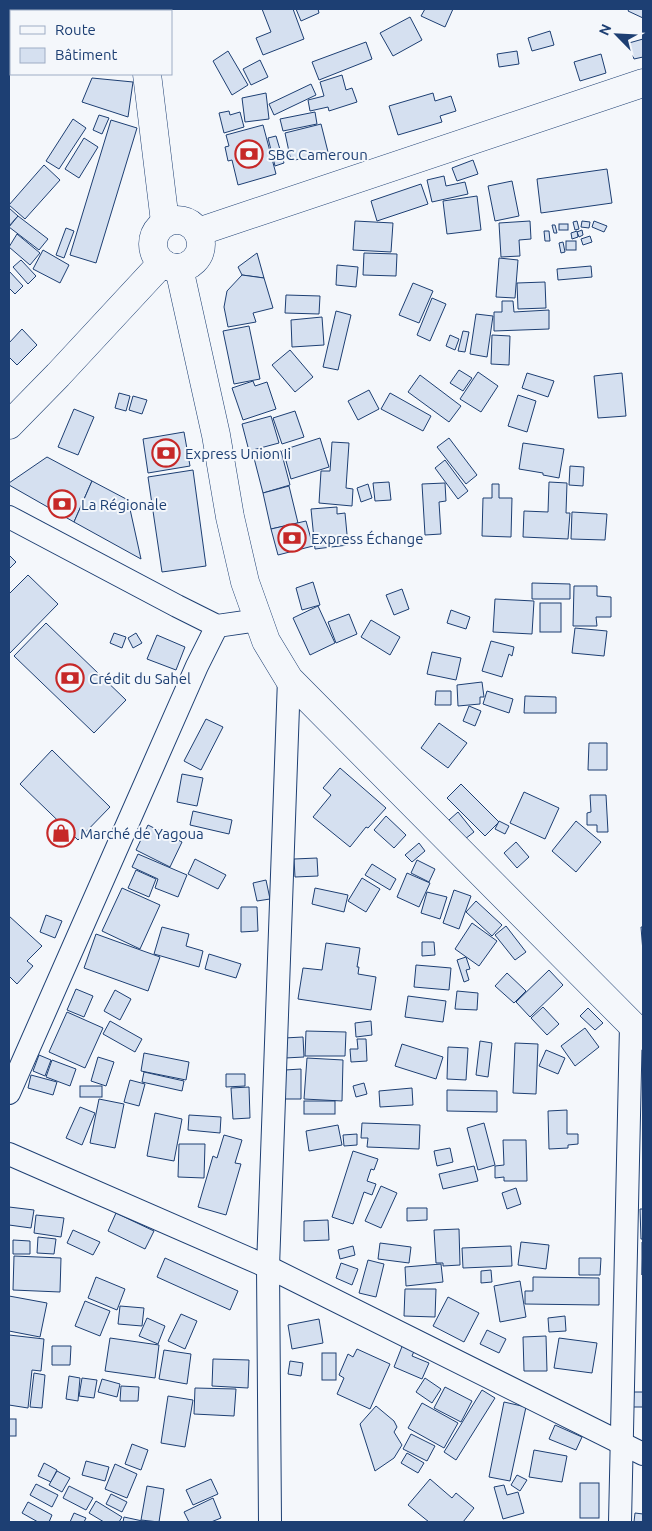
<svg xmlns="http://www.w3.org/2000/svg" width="652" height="1531" viewBox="0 0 652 1531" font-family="Ubuntu,sans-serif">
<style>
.building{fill:#d5e0f0;stroke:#1d3f73}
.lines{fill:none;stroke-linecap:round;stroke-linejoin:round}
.minor-casing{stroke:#1d3f73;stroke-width:24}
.primary-casing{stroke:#1d3f73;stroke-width:29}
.minor{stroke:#f4f7fb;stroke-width:22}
.primary{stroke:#f4f7fb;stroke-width:28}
.labels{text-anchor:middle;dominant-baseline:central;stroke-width:4;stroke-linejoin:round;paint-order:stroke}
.poi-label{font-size:15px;fill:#1d3f73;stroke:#f4f7fb;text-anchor:start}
</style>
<rect width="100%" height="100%" fill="#f4f7fb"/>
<g class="building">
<path d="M79,9h34l-16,2h-18z"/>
<path d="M262,9h31l11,30 -41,16 -7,-17 15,-6z"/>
<path d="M296,9h22l1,4 -18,8z"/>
<path d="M425,9h28l-8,18 -24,-11z"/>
<path d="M629,9h14v9l-15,-7z"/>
<path d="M410,17l12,23 -29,16 -13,-23z"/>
<path d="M550,31l4,14 -22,6 -4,-13z"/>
<path d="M643,39v18l-9,2 -5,-16z"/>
<path d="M366,42l6,17 -53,21 -7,-18z"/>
<path d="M228,51l20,34 -16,10 -19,-34z"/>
<path d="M517,51l2,13 -20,3 -2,-13z"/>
<path d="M601,54l5,19 -26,8 -6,-19z"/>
<path d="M260,60l8,17 -17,8 -8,-16z"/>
<path d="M342,75l4,15 6,-2 5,14 -28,9 -1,-4 -18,4 -2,-11 16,-4 -4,-14z"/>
<path d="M92,78l41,4 -5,35 -46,-15z"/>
<path d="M311,84l5,11 -42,20 -5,-11z"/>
<path d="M266,93l3,26 -24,3 -3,-24z"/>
<path d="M433,93l2,8 16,-5 5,15 -16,5 2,6 -44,13 -9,-29z"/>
<path d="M229,111l1,4 10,-3 4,15 -20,6 -5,-20z"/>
<path d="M315,112l2,12 -34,7 -3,-12z"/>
<path d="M99,115l10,3 -7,16 -9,-4z"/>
<path d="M73,119l13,9 -27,41 -13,-8z"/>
<path d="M111,120l26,8 -41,135 -26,-8z"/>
<path d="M321,124l7,28 -37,9 -6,-28z"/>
<path d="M263,125l13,49 -38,11 -6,-25 -4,1 -3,-14 4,-1 -3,-11z"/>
<path d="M276,136l8,27 -9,3 -7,-28z"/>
<path d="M84,138l14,9 -19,31 -14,-9z"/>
<path d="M473,160l5,14 -21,7 -5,-13z"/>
<path d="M44,165l16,15 -35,39 -16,-14z"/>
<path d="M607,169l5,34 -71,10 -4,-34z"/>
<path d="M444,176l2,10 19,-4 3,12 -36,8 -5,-22z"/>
<path d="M512,181l7,35 -24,5 -7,-35z"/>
<path d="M421,184l7,20 -51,17 -6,-20z"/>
<path d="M477,196l4,34 -34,4 -4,-33z"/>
<path d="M9,208l9,8 -9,10z"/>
<path d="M18,216l30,23 -9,11 -30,-23z"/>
<path d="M355,221l38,2 -2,29 -38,-2z"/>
<path d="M530,221l1,18 -12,1 1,16 -19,1 -2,-34z"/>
<path d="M577,221l2,8 -4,1 -2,-8z"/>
<path d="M582,221l8,1 -1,6 -8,-1z"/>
<path d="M594,221l13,5 -3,6 -12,-5z"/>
<rect x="559" y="224" width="9" height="6"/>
<path d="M552,225h3l2,8h-3z"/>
<path d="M66,228l8,3 -10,27 -8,-3z"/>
<path d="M582,230l1,5 -4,2 -2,-5z"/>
<path d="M544,231h5l1,10h-5z"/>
<path d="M577,231l1,6 -6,2 -1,-6z"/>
<path d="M17,234l23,19 -10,12 -21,-18z"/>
<path d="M590,236l2,6 -9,3 -2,-6z"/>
<rect x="566" y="241" width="10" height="9"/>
<path d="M563,242l2,10 -4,1 -2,-10z"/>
<path d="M43,250l26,15 -9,18 -27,-14z"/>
<path d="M257,253l7,25 -22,-3 -4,-8z"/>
<path d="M364,253l33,1 -1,22 -33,-1z"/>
<path d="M499,258l19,2 -3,38 -19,-1z"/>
<path d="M21,260l15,16 -8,8 -15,-17z"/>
<path d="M337,265l21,2 -2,20 -20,-2z"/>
<path d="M591,266l1,11 -34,3 -1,-11z"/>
<path d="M9,271l14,15 -8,8 -6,-6z"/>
<path d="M242,275l22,3 9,30 -20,5 3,9 -28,5 -4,-20 3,-16z"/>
<path d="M545,282l1,26 -28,1 -1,-26z"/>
<path d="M413,283l20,8 -14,32 -20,-8z"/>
<path d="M286,295l34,1 -1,18 -34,-1z"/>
<path d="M432,298l14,6 -16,37 -13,-6z"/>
<path d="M502,301h11l1,11 35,-2v19l-55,2v-19h8z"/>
<path d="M336,311l15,4 -13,55 -15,-3z"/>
<path d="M476,314l17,2 -6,41 -17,-3z"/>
<path d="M322,317l2,28 -32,2 -1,-27z"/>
<path d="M249,326l11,53 -26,5 -11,-53z"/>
<path d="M22,329l15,16 -20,20 -8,-8v-14z"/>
<path d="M463,331l6,1 -4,20 -7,-1z"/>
<path d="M450,335l9,4 -4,11 -9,-4z"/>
<path d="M492,335l18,1 -1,29 -18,-1z"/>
<path d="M290,350l23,27 -18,15 -23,-27z"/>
<path d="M459,370l13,8 -9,13 -13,-8z"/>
<path d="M478,372l20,14 -17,26 -21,-13z"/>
<path d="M527,373l27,8 -6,16 -26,-9z"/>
<path d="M622,373l4,43 -28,2 -4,-42z"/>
<path d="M420,375l41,31 -12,16 -41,-30z"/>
<path d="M253,381l2,5 12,-4 9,27 -33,11 -11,-32z"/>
<path d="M369,390l10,19 -21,11 -10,-19z"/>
<path d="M119,393l11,3 -4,15 -11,-3z"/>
<path d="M390,393l41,23 -8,15 -42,-22z"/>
<path d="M518,395l18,6 -9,31 -19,-6z"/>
<path d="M133,396l14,4 -5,14 -13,-4z"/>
<path d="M74,409l20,8 -16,38 -20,-8z"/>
<path d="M295,411l9,26 -22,7 -9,-26z"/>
<path d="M271,416l8,27 -30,8 -7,-27z"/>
<path d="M184,432l6,34 -42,7 -5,-34z"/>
<path d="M320,438l9,29 -38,12 -8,-29z"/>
<path d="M449,438l28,37 -11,9 -29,-37z"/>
<path d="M332,442l17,1 -3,45 7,1 -1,17 -33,-3 2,-32h9z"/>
<path d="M523,443l41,6 -5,29 -16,-3v-2l-24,-4z"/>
<path d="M281,451l9,34 -27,8 -9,-35z"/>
<path d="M47,457l45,24 -18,41 -65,-37v-2z"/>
<path d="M445,460l23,31 -10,8 -23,-31z"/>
<path d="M570,466l14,1 -1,19 -14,-1z"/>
<path d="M193,470l13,96 -44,6 -14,-95z"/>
<path d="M92,481l36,19 13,59 -67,-37z"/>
<path d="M389,482l2,18 -16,1 -2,-18z"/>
<path d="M549,482l18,1 -1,30h4l-2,26 -45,-2 1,-26 24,1z"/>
<path d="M445,483l1,18 -7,1 2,32 -16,1 -3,-51z"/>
<path d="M368,484l4,14 -11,4 -4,-14z"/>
<path d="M492,484h7v14h13l-1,39 -29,-1 1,-38h9z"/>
<path d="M289,486l9,37 -27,6 -8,-36z"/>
<path d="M337,507v7l8,-1 3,32 -33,4 -4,-40z"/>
<path d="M572,512l35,2 -2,26 -34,-1z"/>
<path d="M306,521l7,25 -35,9 -7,-26z"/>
<path d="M9,555l7,7 -7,7z"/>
<path d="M28,575l30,29 -49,50v-60z"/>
<path d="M313,582l7,23 -18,5 -6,-22z"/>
<path d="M532,583l38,1v15h-38z"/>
<path d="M574,586h23v10l14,1v20h-15l1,9h-24z"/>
<path d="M402,589l7,20 -15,6 -8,-20z"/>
<path d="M495,599l39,2 -2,33 -39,-2z"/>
<rect x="540" y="603" width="21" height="29"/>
<path d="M318,606l17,37 -25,12 -17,-37z"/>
<path d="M451,610l19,7 -4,12 -19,-6z"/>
<path d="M349,614l8,20 -21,9 -8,-21z"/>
<path d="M371,620l29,17 -10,18 -29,-18z"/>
<path d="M46,623l80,77 -32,33 -80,-77z"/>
<path d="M575,628l32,3 -3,25 -32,-3z"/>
<path d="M114,633l12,4 -4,11 -12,-5z"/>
<path d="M136,633l6,10 -9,5 -5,-10z"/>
<path d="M157,635l28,12 -9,23 -29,-11z"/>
<path d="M491,641l23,6 -2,9 -3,-2 -7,23 -20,-6z"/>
<path d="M432,652l29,6 -5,22 -29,-6z"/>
<path d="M482,682l2,15h-4v7l-22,2 -1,-21z"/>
<path d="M436,691h15v14h-16z"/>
<path d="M487,691l26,8 -4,14 -26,-9z"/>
<path d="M525,696l31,1v16h-32z"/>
<path d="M469,706l12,5 -6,15 -12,-5z"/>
<path d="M206,719l17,8 -22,43 -17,-9z"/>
<path d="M439,723l28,20 -19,25 -27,-20z"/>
<path d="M589,743h18v27h-19z"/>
<path d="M52,750l58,57 -32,33 -58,-56z"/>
<path d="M340,768l46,40 -18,20 -2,-1 -16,20 -37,-30 18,-22 -8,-7z"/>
<path d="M182,774l21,4 -6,28 -20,-4z"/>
<path d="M461,784l38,38 -14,14 -38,-38z"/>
<path d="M524,792l35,16 -14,31 -35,-16z"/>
<path d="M590,795h16l2,37h-11v-7h-10v-12l4,-1z"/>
<path d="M193,811l39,9 -3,14 -39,-9z"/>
<path d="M458,812l16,20 -9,7 -16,-19z"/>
<path d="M386,816l20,19 -12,13 -20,-18z"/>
<path d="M499,821l10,5 -4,8 -10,-5z"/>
<path d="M576,821l25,21 -25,30 -24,-21z"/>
<path d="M148,825l34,17 -12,25 -34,-17z"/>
<path d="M516,842l13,15 -12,11 -13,-15z"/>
<path d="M419,843l6,8 -13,11 -7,-7z"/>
<path d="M138,854l49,21 -9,22 -23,-9 3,-9 -26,-12z"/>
<path d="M317,858l1,18 -23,1 -1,-18z"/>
<path d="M195,859l31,16 -8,14 -30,-15z"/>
<path d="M417,860l18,9 -6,13 -18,-9z"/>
<path d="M372,864l24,15 -6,11 -25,-15z"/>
<path d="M136,870l20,9 -7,18 -21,-9z"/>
<path d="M407,873l23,10 -11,24 -22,-10z"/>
<path d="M362,878l18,11 -14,23 -18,-11z"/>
<path d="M266,880l4,19 -13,2 -4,-18z"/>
<path d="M122,888l38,17 -20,44 -38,-18z"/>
<path d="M315,888l33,7 -4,17 -32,-8z"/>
<path d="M454,890l17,6 -12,33 -16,-6z"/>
<path d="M427,892l20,5 -7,22 -19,-6z"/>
<path d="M476,901l26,24 -10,11 -26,-24z"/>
<path d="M241,907h16l1,24 -17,1z"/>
<path d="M46,915l16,6 -7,17 -15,-6z"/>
<path d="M9,916l33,30 -15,15 6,5 -16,18 -8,-8z"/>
<path d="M472,923l25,18 -18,25 -24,-17z"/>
<path d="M506,926l20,26 -11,8 -20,-25z"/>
<path d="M162,927l27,7 -3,12 17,5 -4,16 -45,-13z"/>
<path d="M641,927h2v25z"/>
<path d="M96,934l64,23 -12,34 -64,-23z"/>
<path d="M422,942h12l1,13 -13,1z"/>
<path d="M326,943l34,5 -3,19h2l-1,7 18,3 -5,33 -73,-11 5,-31 19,2z"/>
<path d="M209,954l32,10 -5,14 -31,-9z"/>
<path d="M466,957l4,12 -4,1 3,10 -5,2 -7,-22z"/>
<path d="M416,965l35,3 -2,22 -35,-3z"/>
<path d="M549,970l14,15 -33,32 -14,-15z"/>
<path d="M507,973l19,18 -12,12 -19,-17z"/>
<path d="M76,989l17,7 -9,21 -17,-7z"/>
<path d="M115,990l16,9 -11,21 -16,-9z"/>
<path d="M457,991l21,2 -1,17 -22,-1z"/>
<path d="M408,996l38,5 -3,21 -38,-5z"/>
<path d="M543,1007l16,17 -12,11 -16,-17z"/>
<path d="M588,1008l15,15 -8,7 -15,-14z"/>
<path d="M67,1012l36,16 -18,40 -36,-16z"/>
<path d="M110,1021l32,18 -7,13 -32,-18z"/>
<path d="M371,1021l1,14 -16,2 -1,-14z"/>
<path d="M585,1028l14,19 -24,19 -14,-20z"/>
<path d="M306,1031l40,1 -1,24h-40z"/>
<path d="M303,1037l1,20 -19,1 -1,-20z"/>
<path d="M357,1039h9l1,22 -16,1 -1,-13h8z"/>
<path d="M480,1041l12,2 -4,34 -12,-2z"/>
<path d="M515,1043l23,1 -2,50 -23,-1z"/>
<path d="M402,1044l41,13 -7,22 -41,-13z"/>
<path d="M448,1047l20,1 -2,32 -19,-1z"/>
<path d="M546,1050l19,8 -7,16 -19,-8z"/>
<path d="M144,1053l45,9 -3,18 -45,-9z"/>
<path d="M39,1055l12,5 -6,16 -12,-5z"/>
<path d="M98,1057l16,5 -8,24 -15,-5z"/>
<path d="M307,1058l36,2 -1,41 -38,-2z"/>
<path d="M52,1060l24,9 -6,17 -24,-9z"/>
<path d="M301,1069v30h-16v-29z"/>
<path d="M144,1072l40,9 -2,10 -40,-9z"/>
<path d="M226,1074h19v12l-19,1z"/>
<path d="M31,1075l26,7 -4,13 -25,-7z"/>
<path d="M130,1080l15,4 -6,22 -15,-4z"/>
<path d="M364,1083l3,11 -11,3 -3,-11z"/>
<rect x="80" y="1086" width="22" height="11"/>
<path d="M249,1087l1,31 -17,1 -2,-31z"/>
<path d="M412,1088l1,17 -33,2 -1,-16z"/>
<path d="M447,1090l50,1v21l-50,-1z"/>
<path d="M99,1099l25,5 -9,44 -25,-5z"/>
<rect x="304" y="1101" width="31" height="13"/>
<path d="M80,1107l15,6 -13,32 -16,-7z"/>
<path d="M567,1110v24h11v10l-10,1v3l-19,1 -1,-38z"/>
<path d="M155,1113l27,6 -8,42 -27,-5z"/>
<path d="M189,1115l32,2 -1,16 -32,-3z"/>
<path d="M362,1123l58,2 -1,24 -52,-2 1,-9h-7z"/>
<path d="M484,1123l11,42 -17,5 -11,-42z"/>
<path d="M338,1125l4,20 -33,6 -3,-20z"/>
<path d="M357,1134v11l-13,1 -1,-11z"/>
<path d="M224,1135l18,5 -7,23 6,1 -15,51 -28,-8 15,-51 4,2z"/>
<path d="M503,1140h23l1,41h-23v-4l-9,1v-12l9,-1z"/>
<path d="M179,1144h26l-1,34 -26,-1z"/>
<path d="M450,1148l3,14 -16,4 -3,-15z"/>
<path d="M353,1151l25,8 -4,11 -3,-1 -4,12 9,3 -4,11 -8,-3 -11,32 -21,-7z"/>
<path d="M474,1166l4,15 -35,8 -4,-15z"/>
<path d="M381,1186l16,7 -16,35 -16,-7z"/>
<path d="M516,1188l5,16 -14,5 -5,-16z"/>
<path d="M9,1207l25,3 -3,18 -22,-3z"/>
<path d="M407,1208h20v12l-20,1z"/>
<path d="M640,1209h3v30h-2z"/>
<path d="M116,1213l38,18 -9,18 -37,-18z"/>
<path d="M36,1215l28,3 -3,19 -27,-4z"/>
<path d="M328,1220l1,20 -25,1v-20z"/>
<path d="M459,1229l1,36 -17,1v-3h-7l-2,-33z"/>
<path d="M73,1230l27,12 -7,13 -26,-12z"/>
<path d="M38,1237l18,2 -2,15 -17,-1z"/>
<path d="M13,1240l17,1v13h-17z"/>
<path d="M521,1242l28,3 -3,24 -28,-4z"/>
<path d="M642,1242h1l-1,33z"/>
<path d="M380,1243l31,4 -2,16 -31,-4z"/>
<path d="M353,1246l2,9 -15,4 -2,-9z"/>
<path d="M511,1246l1,20 -49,2 -1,-20z"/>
<path d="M14,1256l47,2 -1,34 -47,-2z"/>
<path d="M165,1258l73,33 -8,19 -73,-33z"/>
<path d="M579,1258h22l-1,17h-21z"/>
<path d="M368,1260l16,4 -8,33 -17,-4z"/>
<path d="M341,1263l17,6 -6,16 -16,-7z"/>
<path d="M441,1264l2,18 -37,4 -1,-19z"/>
<path d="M491,1270l1,12 -11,1v-12z"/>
<path d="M96,1277l29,12 -8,21 -29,-12z"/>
<path d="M533,1277l66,1v27l-74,-1v-13h8z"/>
<path d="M520,1281l6,36 -26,5 -6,-36z"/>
<path d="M405,1289h31l-1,28 -31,-1z"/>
<path d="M9,1296l38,7 -7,34 -31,-6z"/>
<path d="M448,1297l31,16 -15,29 -31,-16z"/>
<path d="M85,1301l25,10 -10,25 -25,-10z"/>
<path d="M120,1306l24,2 -2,18 -24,-2z"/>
<path d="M181,1314l16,7 -12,28 -17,-8z"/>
<path d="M565,1316l1,15 -17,1 -1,-14z"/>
<path d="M147,1318l18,8 -7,18 -19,-8z"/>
<path d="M319,1319l4,24 -31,6 -4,-24z"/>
<path d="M487,1330l19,9 -7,14 -19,-9z"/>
<path d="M9,1335l35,4 -3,32 -9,-1 -4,38 -19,-3z"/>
<path d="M546,1336l1,35h-23l-1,-34z"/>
<path d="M110,1338l49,7 -4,33 -50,-7z"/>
<path d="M559,1338l38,5 -5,30 -38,-5z"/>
<path d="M403,1344l12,5 -3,7 17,7 -7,16 -28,-12z"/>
<path d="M52,1346h19l-1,19h-18z"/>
<path d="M357,1349l33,15 -20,45 -33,-15 7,-16 -5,-3 9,-21 5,3z"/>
<path d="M164,1350l27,4 -4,30 -28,-5z"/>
<rect x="322" y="1353" width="14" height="27"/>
<path d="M213,1359l36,1 -1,28 -36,-2z"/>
<path d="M290,1361l13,2 -2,13 -13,-2z"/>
<path d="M34,1373l11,2 -3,33 -12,-1z"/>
<path d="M69,1376l11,2 -2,23 -12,-2z"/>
<path d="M82,1378l15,2 -3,18 -15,-2z"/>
<path d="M425,1378l16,11 -9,14 -16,-11z"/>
<path d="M102,1379l18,5 -3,13 -19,-5z"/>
<path d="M121,1386l18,1 -1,14h-18z"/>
<path d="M445,1387l27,14 -11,21 -27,-14z"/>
<path d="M195,1388l41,1 -2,27 -40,-2z"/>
<path d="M482,1390l13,8 -39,62 -12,-8z"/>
<rect x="633" y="1392" width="10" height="15"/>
<path d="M168,1396l25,4 -8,47 -24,-4z"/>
<path d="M504,1402l22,5 -16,74 -21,-4z"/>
<path d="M422,1403l36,20 -14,25 -36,-20z"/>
<path d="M376,1406l18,15 3,6 -3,5 8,13 -8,13 -19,13 -15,-47z"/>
<rect x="9" y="1419" width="7" height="17"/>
<path d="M555,1425l27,12 -6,13 -27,-11z"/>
<path d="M411,1434l24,12 -8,15 -24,-12z"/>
<path d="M132,1444l16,6 -7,20 -16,-6z"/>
<path d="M534,1450l33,6 -5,26 -33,-5z"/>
<path d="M407,1453l17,10 -6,10 -17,-10z"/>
<path d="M86,1461l23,6 -4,14 -23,-6z"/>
<path d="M44,1463l13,7 -6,12 -13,-6z"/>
<path d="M115,1464l22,10 -10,24 -22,-9z"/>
<path d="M57,1471l13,7 -8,14 -13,-7z"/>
<path d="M517,1475l10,5 -7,11 -9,-6z"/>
<path d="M211,1479l7,15 -25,11 -7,-15z"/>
<path d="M430,1479l22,19 4,-5 18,15 -11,14h-34l-21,-17z"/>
<rect x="580" y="1483" width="19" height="35"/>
<path d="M36,1484l22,11 -6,12 -22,-12z"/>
<path d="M504,1485l3,10 11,-3 6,21 -21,6 -9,-32z"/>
<path d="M69,1486l24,12 -7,12 -23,-12z"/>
<path d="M147,1486l17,3 -5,33 -18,-2z"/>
<path d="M111,1494l16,8 -5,10 -16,-8z"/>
<path d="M213,1498l8,20 -10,4h-22l-5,-10z"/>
<path d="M96,1501l26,16 -3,5h-15l-15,-9z"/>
<path d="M28,1502l24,13 -3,7h-11l-16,-9z"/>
<path d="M74,1513l12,5 -2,4h-14z"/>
<path d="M635,1513l8,1v8h-9z"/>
<path d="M124,1517l23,5h-24z"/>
</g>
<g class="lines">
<g class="minor-casing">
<g id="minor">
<path d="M9,517l168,89 40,20 41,-6"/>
<path d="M9,1093l188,-427 20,-40"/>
<path d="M9,1154l259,113 375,187"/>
<path d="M270,1522l-2,-255 21,-588"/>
<path d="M620,1522l11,-497"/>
</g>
</g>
<g class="primary-casing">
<g id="primary">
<path d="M134,9l1,2"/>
<path d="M147,74l18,148"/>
<circle cx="177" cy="244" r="24"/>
<path d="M198,232l445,-149"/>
<path d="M179,268l37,167 14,82 15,65 21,59 23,38 354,357"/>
<path d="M9,425l49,-50 104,-112"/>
</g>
</g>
<use href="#minor" class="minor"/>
<use href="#primary" class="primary"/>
</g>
<defs>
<g id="bank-ring" transform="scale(1.4375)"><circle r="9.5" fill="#f4f7fb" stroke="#c62828" stroke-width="1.5"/><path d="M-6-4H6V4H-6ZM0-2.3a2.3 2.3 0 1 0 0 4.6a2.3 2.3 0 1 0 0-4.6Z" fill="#c62828"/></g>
<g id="shop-ring" transform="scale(1.4375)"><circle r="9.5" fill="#f4f7fb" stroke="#c62828" stroke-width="1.5"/><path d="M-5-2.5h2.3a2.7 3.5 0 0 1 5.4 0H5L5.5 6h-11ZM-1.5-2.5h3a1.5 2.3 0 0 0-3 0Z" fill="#c62828"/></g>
</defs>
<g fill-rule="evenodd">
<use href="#bank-ring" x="249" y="154"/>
<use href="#bank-ring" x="166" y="453"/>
<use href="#bank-ring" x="62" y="504"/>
<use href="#bank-ring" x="292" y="538"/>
<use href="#bank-ring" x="70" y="678"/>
<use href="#shop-ring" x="61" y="833"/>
</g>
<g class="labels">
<g class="poi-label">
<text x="268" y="154">SBC Cameroun</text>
<text x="185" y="453">Express Union Ii</text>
<text x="81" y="504">La Régionale</text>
<text x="311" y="538">Express Échange</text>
<text x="89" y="678">Crédit du Sahel</text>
<text x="80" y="833">Marché de Yagoua</text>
</g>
</g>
<rect width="652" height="1531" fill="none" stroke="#1d3f73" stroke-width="20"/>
<rect x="10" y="10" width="162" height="65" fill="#f4f7fb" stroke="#9eadc5"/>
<rect x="20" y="26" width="25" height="8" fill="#f4f7fb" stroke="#9eadc5"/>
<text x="55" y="35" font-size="15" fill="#1d3f73">Route</text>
<rect x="20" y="48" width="25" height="15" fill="#d5e0f0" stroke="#9eadc5"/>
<text x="55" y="60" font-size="15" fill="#1d3f73">Bâtiment</text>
<g transform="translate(617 35) rotate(294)" stroke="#f4f7fb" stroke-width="4" paint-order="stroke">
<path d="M0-4L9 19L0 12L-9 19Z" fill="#1d3f73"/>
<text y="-8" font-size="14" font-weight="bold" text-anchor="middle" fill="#1d3f73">N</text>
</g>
</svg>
